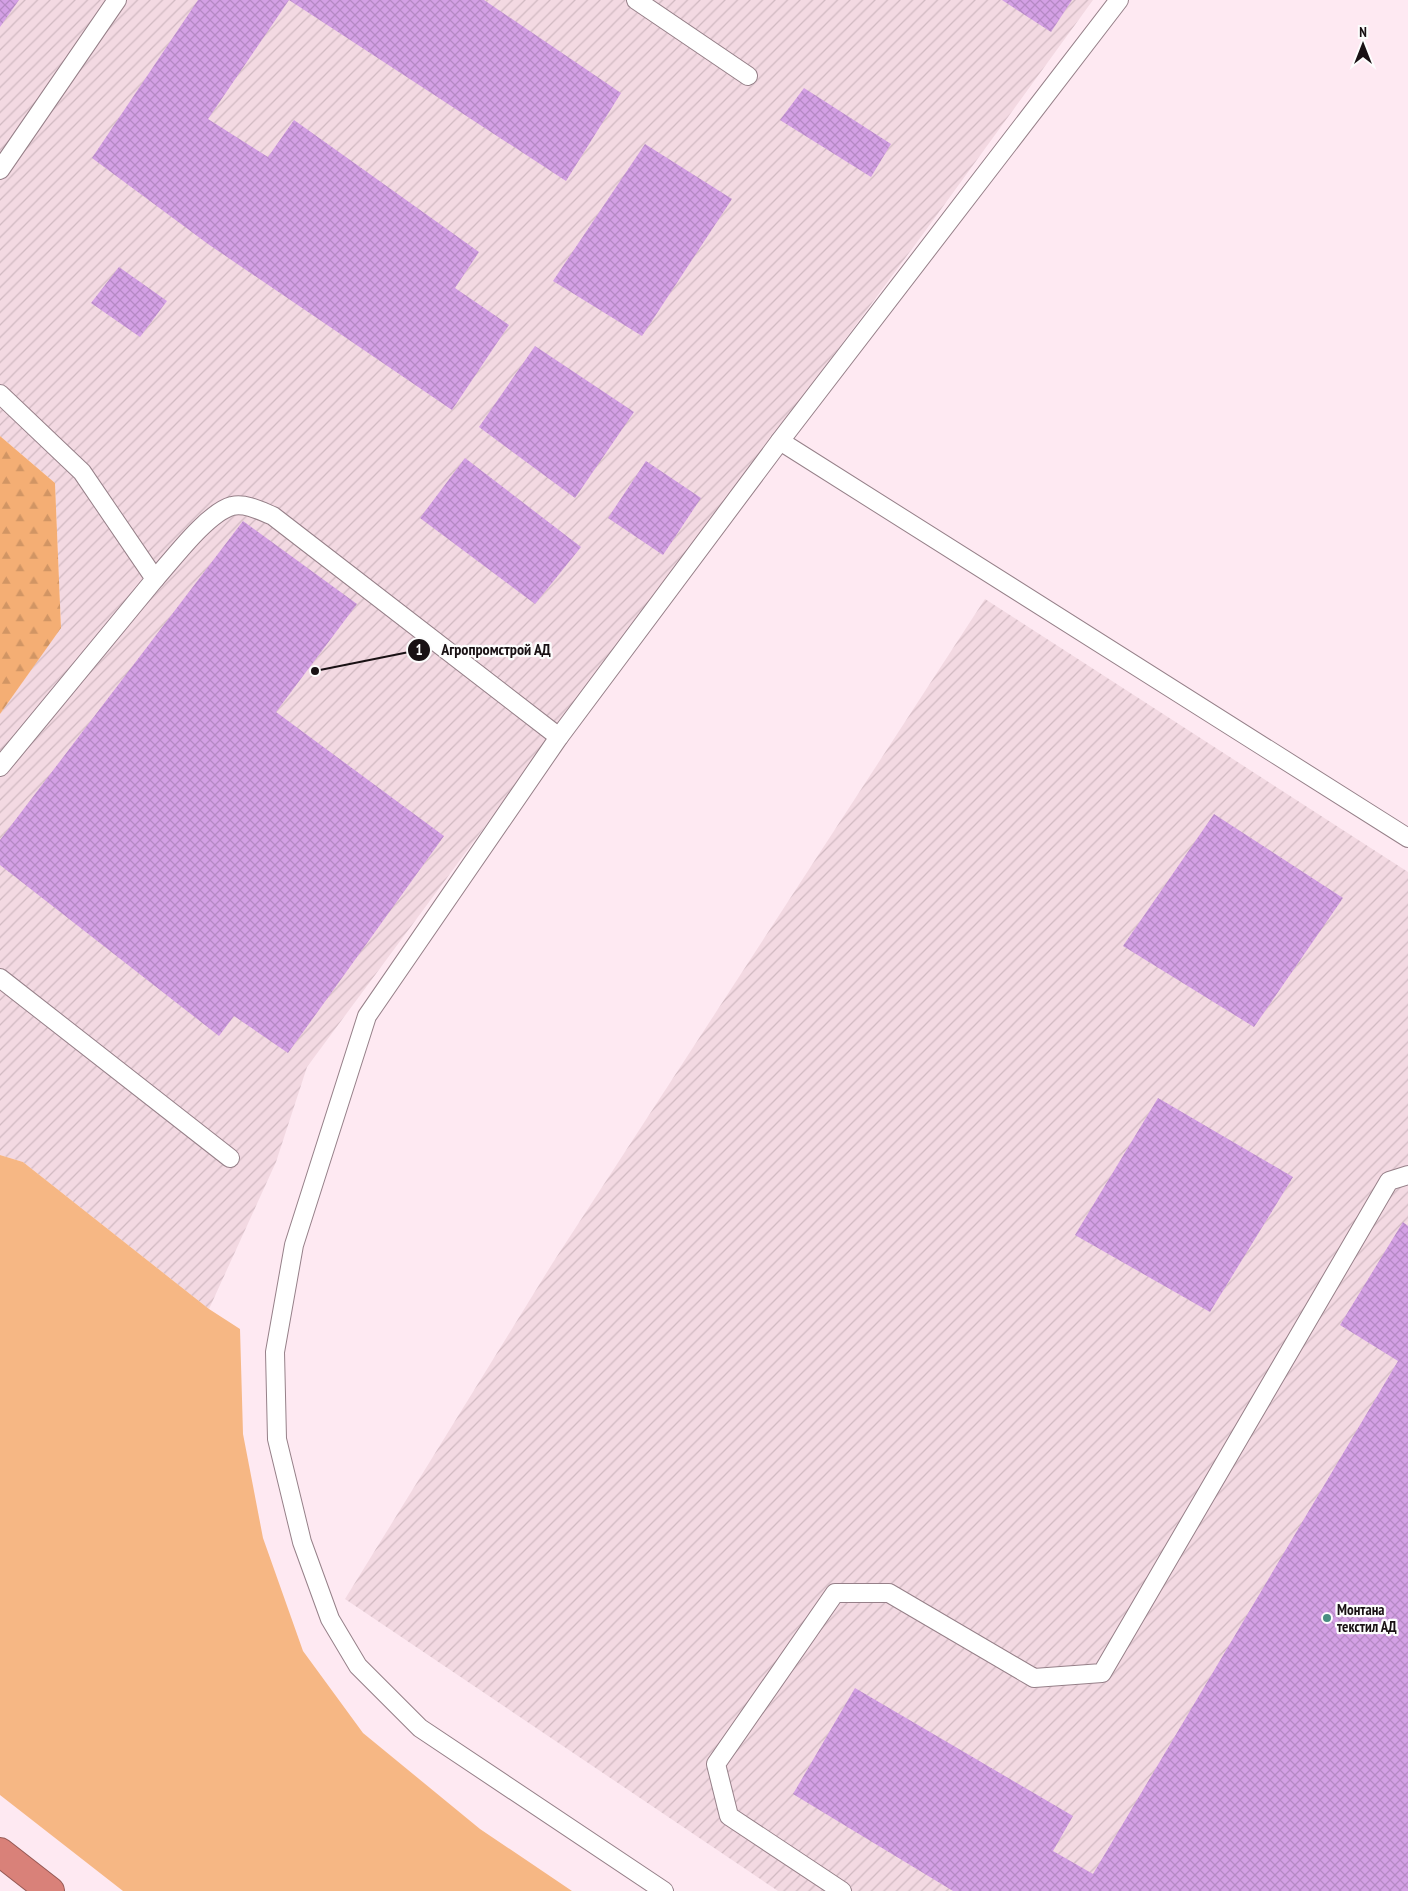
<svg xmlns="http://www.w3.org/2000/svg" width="1408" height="1891" viewBox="0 0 1408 1891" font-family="'PT Sans Narrow',sans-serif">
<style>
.industrial{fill:url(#industrial-furrows)}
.green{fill:#f6b784}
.forest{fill:url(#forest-firs)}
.building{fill:url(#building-cross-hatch)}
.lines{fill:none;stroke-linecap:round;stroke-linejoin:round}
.lane-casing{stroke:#968089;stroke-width:20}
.highway-casing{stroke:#965a56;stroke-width:30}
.lane{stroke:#fff;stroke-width:18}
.highway{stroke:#d98179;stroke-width:28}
.poi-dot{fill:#488d81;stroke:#fdfdfd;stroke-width:2}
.labels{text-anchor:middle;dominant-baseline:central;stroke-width:4.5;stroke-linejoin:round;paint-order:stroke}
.poi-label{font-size:15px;font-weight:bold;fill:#191114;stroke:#fdfdfd;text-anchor:start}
.leader{fill:none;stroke:#191114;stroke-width:2}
.callout-dot{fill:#191114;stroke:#fdfdfd;stroke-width:2}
.mark-label{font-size:15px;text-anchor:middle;font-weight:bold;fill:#fff}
.callout-label{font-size:16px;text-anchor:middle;font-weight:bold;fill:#191114;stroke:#fdfdfd;stroke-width:4.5;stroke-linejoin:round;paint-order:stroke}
</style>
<defs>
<pattern id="industrial-furrows" width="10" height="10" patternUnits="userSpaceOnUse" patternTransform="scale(1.25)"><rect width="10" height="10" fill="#f3d9e2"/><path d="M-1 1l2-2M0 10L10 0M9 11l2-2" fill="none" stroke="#d0b9c1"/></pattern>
<pattern id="forest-firs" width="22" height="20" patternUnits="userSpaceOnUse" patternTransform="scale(1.25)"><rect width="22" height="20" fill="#f4ae74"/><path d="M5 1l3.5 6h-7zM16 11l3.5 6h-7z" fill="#d19564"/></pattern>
<pattern id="building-cross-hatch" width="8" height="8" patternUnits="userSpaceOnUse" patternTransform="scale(1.25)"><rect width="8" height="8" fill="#d4a0e5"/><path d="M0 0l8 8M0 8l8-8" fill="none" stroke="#b589c4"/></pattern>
</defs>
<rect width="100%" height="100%" fill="#fee9f2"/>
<g class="industrial">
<path d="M0,0h1093l-170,234 -616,833 -31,95 -67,147 -186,-147 -23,-7v-441l61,-87 -6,-144 -55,-47z"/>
<path d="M985,599l423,273v1019h-630l-433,-292 207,-335z"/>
</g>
<path class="green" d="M0,1155l23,7 186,147 31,20 3,105 20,104 40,113 60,82 117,96 92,62h-449l-123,-96z"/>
<path class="forest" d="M0,436l55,47 6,145 -61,86z"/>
<g class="building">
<path d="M0,0h19l-19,27z"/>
<path d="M198,0h91l-81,119 60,38 26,-37 185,132 -24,36 54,37 -57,85 -244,-166 -116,-86z"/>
<path d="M289,0h195l137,93 -55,88z"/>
<path d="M1002,0h70l-21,32z"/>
<path d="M804,88l87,56 -20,33 -91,-57z"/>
<path d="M645,144l87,55 -90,137 -89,-55z"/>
<path d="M119,267l48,34 -27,36 -49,-34z"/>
<path d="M535,346l99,66 -59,86 -96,-71z"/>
<path d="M465,458l116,89 -46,57 -115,-86z"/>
<path d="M646,461l55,37 -38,57 -55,-37z"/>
<path d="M243,521l114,83 -81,108 168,124 -156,217 -54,-37 -15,20 -219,-171v-25z"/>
<path d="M1214,814l129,84 -89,129 -131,-81z"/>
<path d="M1158,1098l135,79 -83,135 -135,-77z"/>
<path d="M1403,1222l5,4v665h-455l-160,-97 62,-106 218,128 -20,35 40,23 305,-513 -58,-36z"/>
</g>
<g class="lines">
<g class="lane-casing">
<g id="lane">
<path d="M636,0l112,76"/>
<path d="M0,170l117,-170"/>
<path d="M0,394l82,78 73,107 -155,188"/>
<path d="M780,441l628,397"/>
<path d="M155,579c18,-20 52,-66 77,-73 14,-3 29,5 41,10l286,221"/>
<path d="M0,978l230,180"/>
<path d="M664,1891l-244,-163 -62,-62 -28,-47 -28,-77 -25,-103 -2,-87 19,-107 73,-229 192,-279 221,-296 339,-441"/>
<path d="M842,1891l-113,-75 -13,-52 119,-171h54l145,85 68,-5 287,-492 19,-6"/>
</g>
</g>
<g class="highway-casing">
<path id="highway" d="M0,1852l50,39"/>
</g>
<use href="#lane" class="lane"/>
<use href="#highway" class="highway"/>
</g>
<circle class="poi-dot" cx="1327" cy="1618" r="5"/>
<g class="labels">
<g class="poi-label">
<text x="1337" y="1609">Монтана<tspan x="1337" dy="17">текстил АД</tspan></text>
</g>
</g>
<path class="leader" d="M315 671L419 650"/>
<g class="callout-dot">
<circle cx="315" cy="671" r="5"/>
<circle cx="419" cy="650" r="12"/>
</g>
<g class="mark-label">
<text x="419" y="655">1</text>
</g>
<g class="callout-label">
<text x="496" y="655">Агропромстрой АД</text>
</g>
<g transform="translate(1363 45)" stroke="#fdfdfd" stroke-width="4" paint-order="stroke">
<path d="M0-4L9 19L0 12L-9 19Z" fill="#191114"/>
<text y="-8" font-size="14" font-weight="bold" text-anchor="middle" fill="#191114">N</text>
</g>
</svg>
